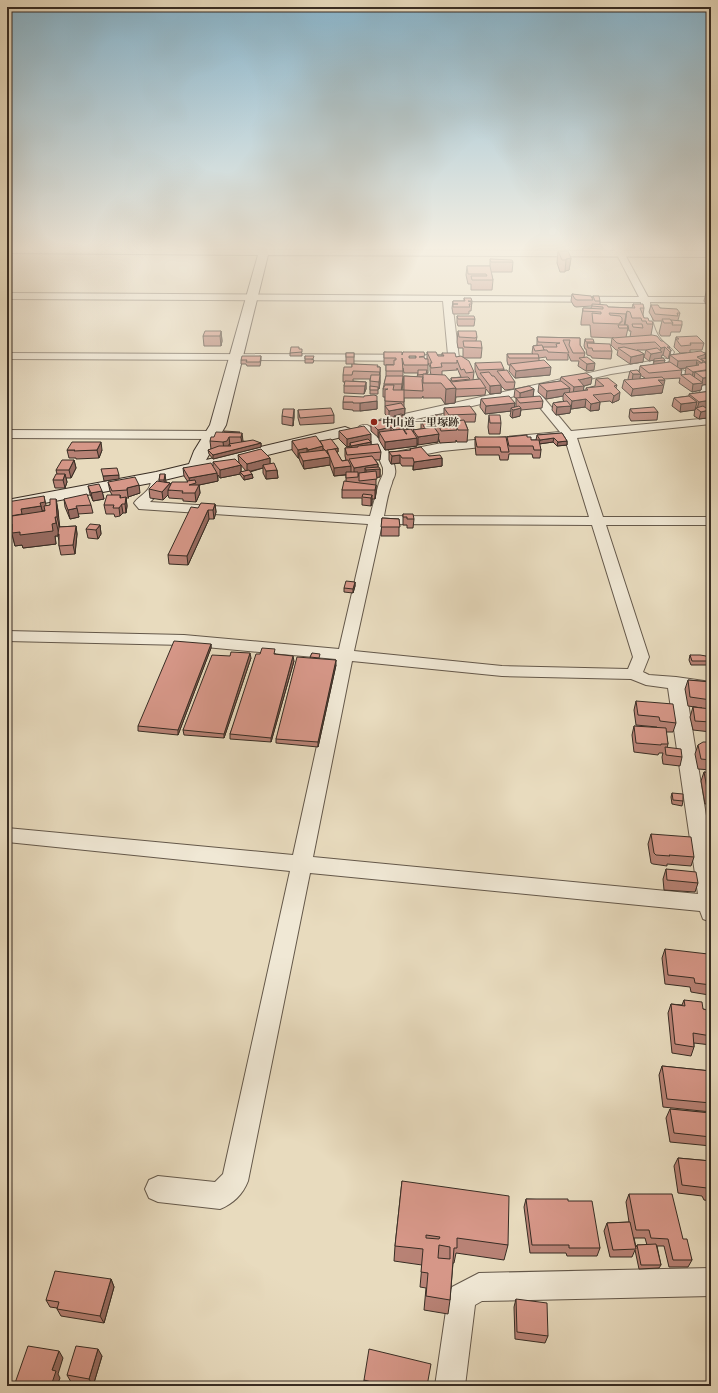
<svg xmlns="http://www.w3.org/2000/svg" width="718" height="1393" viewBox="0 0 718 1393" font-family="Cardo,'Noto Serif JP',serif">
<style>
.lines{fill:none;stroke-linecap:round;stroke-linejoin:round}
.street-casing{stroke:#64584a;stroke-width:2}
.secondary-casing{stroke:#382d24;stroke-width:2}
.street{fill:#f0e8d5;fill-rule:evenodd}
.secondary{fill:#f0e8d5;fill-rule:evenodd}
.wall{fill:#b88275;stroke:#382d24;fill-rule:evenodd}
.shaded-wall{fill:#966a5f;stroke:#382d24}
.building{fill:#d69788;stroke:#382d24;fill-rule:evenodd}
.poi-dot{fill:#8f2418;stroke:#f0e8d5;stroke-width:1.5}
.labels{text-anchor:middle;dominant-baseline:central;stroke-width:3.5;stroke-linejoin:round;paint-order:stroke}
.far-poi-label{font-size:11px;font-weight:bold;fill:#382d24;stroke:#f0e8d5;text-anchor:start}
</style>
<rect width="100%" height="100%" fill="#e8dbbe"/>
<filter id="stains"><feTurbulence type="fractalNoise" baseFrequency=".005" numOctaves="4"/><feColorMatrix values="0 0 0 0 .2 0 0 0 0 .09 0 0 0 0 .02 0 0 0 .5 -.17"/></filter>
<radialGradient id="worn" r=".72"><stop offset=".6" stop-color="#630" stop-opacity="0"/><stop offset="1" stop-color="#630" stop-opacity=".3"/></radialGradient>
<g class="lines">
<g class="street-casing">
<g id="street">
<path d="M614,249h8l26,48h63v6l-61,-1c1,15 3,31 15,42 3,3 6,4 9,8l-1,2c-14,4 -30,-24 -32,-36 -1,-5 0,-10 0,-16l-189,-1 7,57 -5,3 -447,-2v-6l441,2 -5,-54 -436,-2v-6l632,4z"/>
<path d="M711,352v6l-37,6 37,25v8l-4,-1 -45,-30 -51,8 -73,17 33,40 140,-13v6l-134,14 26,79h108v8h-105l43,132 -6,15 6,3 27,2 35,5v10l-25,-2 25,157v75l-8,-3 -3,-8 -390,-38 -62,308c-5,13 -15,23 -28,28l-62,-7 -9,-4 -4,-9 4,-9 9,-4 57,6 8,-8 67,-303 -283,-29v-14l286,27 43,-196 -152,-14 -177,-4v-10l177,4 155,14 29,-125 -229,-15 -5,-6c7,-9 20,-13 16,-26l2,-3h8l4,11 -6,9 -8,8 220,14 9,-33 4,-9v-6l-8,-19 -17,-21 2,-2c3,-1 6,-2 9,0 9,7 29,36 26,48 0,3 -3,6 -3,9 -4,10 -6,22 -8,33l205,1 -24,-78 -123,12 -41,8 -4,-1 -2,-3 2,-3 4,-1 41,-8 118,-11 -32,-39 -146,34 -4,-2 -2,-2 2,-2 4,-2 229,-51 46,-8 5,-2 4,1zM382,524l210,1 41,132 -5,12 -126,-3 -148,-15zM352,661l150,15 129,3 15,6 22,3 30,206 -385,-37z"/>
<path d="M7,430l207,1 4,1 2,3 -2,3 -4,1 -207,-1z"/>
<path d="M711,1268v28l-229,5 -7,4 -10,81h-30l13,-89 4,-10 27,-14z"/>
</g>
</g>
<g class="secondary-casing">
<path id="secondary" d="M7,249l704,2v6l-443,-2 -42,170 -20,35 139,-33 5,2 3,3 -3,3 -194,47 -149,28v-10l149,-28 33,-8 5,-13 16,-26 48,-170 -251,-2z"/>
</g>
<use href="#street" class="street"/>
<use href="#secondary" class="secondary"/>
</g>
<g class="wall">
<path d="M558,251l13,7 -2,12 -4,1v1h-5l-3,-9z"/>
<path d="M490,259l23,3 -1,10h-21l2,8 -1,10h-21v-6h-3l-2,-9 1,-9h23z"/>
<path d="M707,288h4v19h-3l-4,-6z"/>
<path d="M572,294l20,4 1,-2 7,5v3l8,3 24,1 1,-4 11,4 -1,7 1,3 9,6 -2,11 19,12 -1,2 2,1 -2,8 -1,1 -5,-4h-1l-1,3 4,2 -1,3 5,-1 1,-7 17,-2h-7l-6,-6 2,-10 28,6 -2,7h-12v2l16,2 -1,5 6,-1v26l-9,1 -1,5 -9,2 -13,-9 1,-5 -16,1 -2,14 -31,3 -9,-8 2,-8h5l-1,-1 2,-8 9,2 1,-7 13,-1 1,-5 -5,1 -5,-4 2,-7h-9l7,4 -1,8 -13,2 -13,-9 1,-5h-2l-5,-5 1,-7h2l-23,-1 -1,-12h-9v-3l2,-14h8l1,-2 -16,1 -2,-1 -3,-5zM625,325h3l1,6h2l-1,6h-4l2,-9zM686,368l-1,6v1h-4l1,-5 -3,-1zM640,375l5,3 -5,1z"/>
<path d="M464,298l8,3 -1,10h-2v3h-16l-1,-6 1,-7h11z"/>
<path d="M651,305l9,3 20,5 -2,7 4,5 -2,7h-9l-1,4h-9l-2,-3 3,-12h-8l-5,-9z"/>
<path d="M457,316l18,3 -1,7h-16l-1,-3z"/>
<path d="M221,331l1,10 -1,5h-17l-1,-10z"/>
<path d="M458,331l19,6 -1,4 6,7 -1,10h-17l10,14 -1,8 6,-1v-1h-1l-3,-8v-7l29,6v1l11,12 -1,7 -9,1 -4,-4v7l-11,1 -4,-5 -1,6 -29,2 -1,6 -10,1 -4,-6h-18v-2l-1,2h-18v9l1,1 -1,15 10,4 -1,3 8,-1v-9l14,4v-9l9,5 2,-1 -2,-3v-8l32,6 -1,8h-10l3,8 -1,12h-10l-1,-2v2l-16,1 -2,-6v5l-21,2v2l-32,4 -6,-10v-2l-8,-7v-8l18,-5 -4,-4v-17h-2v-8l3,-13v-11h7h-9v-13l18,3 1,-3 22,7h2v-7l11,4h4v-3l14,4h7v-9h-5l-1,-6zM409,356h7v2h-7zM428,363l2,4v3l1,5h-4v-2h1zM403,368l1,5h14l-1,4 -13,-1v14h-2l1,-6zM457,368l4,9 -10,1v3l-9,-6v-4l15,-1z"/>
<path d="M537,337l43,1v7l5,8 -1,4 10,13 -8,1 -8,-5 1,-5h-8l-3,-7v6h-21l-1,-3 -7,1v3l11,14 -35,3 -6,-7 1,-6h-2l-1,-4v-7h26l-1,-1 1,-7 4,-1z"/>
<path d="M585,339l9,3v2l18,7 -1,8 -19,-1 -1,-2 -4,-1 -1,-6h-1l-1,-3z"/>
<path d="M299,349l3,4v3h-12v-3z"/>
<path d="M346,353h8v11l26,3v16l-1,6h-1v5h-8v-15h-17v2l13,1v7l-2,5 -20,-1v-7l1,-4h-2v-7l9,-8v-3h-6z"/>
<path d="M261,356v4l-1,6h-13l-1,-2h-5v-4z"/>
<path d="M305,356l9,4 -1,3h-8z"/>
<path d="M561,377l30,7 -7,2 -1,4h3v-2l9,-2 1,-7 21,6 -1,3 3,12 -7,3 -2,-2 -10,1 -1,8 -9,1 -5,-4 -14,2 -1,-1v5l-14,2 -4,-5 1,-7 11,-2 -1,-1v-4l-17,3 -8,-7 1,-8 21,-3z"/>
<path d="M515,389h19l-1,8 10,4 -1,7 -21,2 -1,6 -8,2 -2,-2 1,-5 -26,3 -5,-7 1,-8 34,4 -1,4h2v-9l-2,-1z"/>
<path d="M711,391v16l-6,1 4,2 -2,8 -8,1 -5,-3 1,-8v2h-3l-12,2 -8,-6 2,-8 15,-2v-2z"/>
<path d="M377,401v8l-17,2h-7v-1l-10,-1v-7z"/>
<path d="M294,409v8l-1,9 -11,-2v-8z"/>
<path d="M630,409l28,3 -1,8 -26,1 -2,-4z"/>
<path d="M298,410l36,5v8l-34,2 -2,-7z"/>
<path d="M489,415l12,8 -1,11h-11l-1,-7z"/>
<path d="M339,431l32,10v3l10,8 -1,8h-5l3,4v3l2,2v8h-4v16l-1,6h-3v4l-1,3 -9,-1v-7h-20v-8l4,-9v-6l-12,1 -4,-11 -26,4 -4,-8 -1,-3h-1l-6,-8v-9h28l18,7v4l-1,1 5,8 4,-1 -1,-4v-8h5v-2l-3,1 -8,-8z"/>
<path d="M240,433l2,8 19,2v4l-48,12 -4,-5 -1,-4 3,-1 -1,-8 4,-4z"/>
<path d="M562,433l5,8v4l-10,1 -4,-4 -14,2 2,6 -1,8h-7l-1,-4h-23l-1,6h-8l-1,-5h-23l-1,-10v-8l32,4v-4h20l4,3h5l1,-5z"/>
<path d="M410,449l19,7 13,2v8l-29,4v-4h-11l-2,-3 -9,1 -2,-4v-8l21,-1z"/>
<path d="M67,450h35l-3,8 -23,1v-1h-7z"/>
<path d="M238,455l32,3v6l7,6 1,8 -12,1 -3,-6v-5l-13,4 2,2 1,4 -9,2 -3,-4 -1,-2 -20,4 -2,-3v6l-19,4 1,8 -4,9 -13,-1v-2l-14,-1 -1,-3 -5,5 -13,-2 -1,-9 10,-8 1,-7 6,8 4,1 1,2 17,-3 -4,-6 -1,-8 30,-2v-4l28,3v7l5,-1 -7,-8z"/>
<path d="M74,460l2,8 -5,10h-5l1,4 -2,6h-10l-2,-8 4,-6 -1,-4z"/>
<path d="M108,482l32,11 -12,4 1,1h-3l1,8 -1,7h-3l-3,3 -5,1 -1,-3h-8l-2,-9 8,-10 -2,-4z"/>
<path d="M88,486l14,5 2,8 -11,2 -3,-7z"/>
<path d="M56,499l2,12 1,16 17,-1 1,8 -2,20 -14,1 -2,-9v-5l-1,-5h-3l1,8 -33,4 -1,-3 -7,1 -3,-12 -5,1v-11h5l-5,-22 40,4 3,-1z"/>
<path d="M64,499l27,6 2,8 -15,1 1,3 -9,2 -5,-12z"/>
<path d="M215,504l1,8 -2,7h-5l-21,46 -19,-1 -1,-9 30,-47z"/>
<path d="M403,514l11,5 -1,9h-6v-3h-4z"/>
<path d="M382,518l17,1v17h-18z"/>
<path d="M100,525l1,9 -3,5 -10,-1 -2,-9z"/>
<path d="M355,582v4l-2,7 -9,-1v-4z"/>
<path d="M211,644v4l-33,87 -40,-4v-5z"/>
<path d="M312,653l8,6 16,6 -18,82 -42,-4v-4l34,-81z"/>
<path d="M260,654h16v1l18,6 -23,81 -41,-3v-5z"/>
<path d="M690,655l18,6 -1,4h-16l-2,-5z"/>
<path d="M230,656l21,2 -27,80 -40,-3 -1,-5z"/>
<path d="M688,680l23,2v50l-18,-2 -3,-13 3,-10 9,1 -14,-2 -3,-17z"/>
<path d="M636,701l40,22 -3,9h-7l2,12 -1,4 15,9 -2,9 -17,-2 -1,-7 1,-4h-4l-1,2 -24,-3 -2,-17 2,-9 23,2v-1l-21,-2 -2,-15z"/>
<path d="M711,742v28l-13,-1 -3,-15 3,-9z"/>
<path d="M704,772l7,1v31h-6l-4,-23z"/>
<path d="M672,793l11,8 -1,5 -10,-2 -1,-7z"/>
<path d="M651,834l43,23 -3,9 -24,-2v2l-14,-2 -2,-1 -3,-19z"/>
<path d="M666,869l32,14 -3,9 -31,-2 -1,-11z"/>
<path d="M665,949l46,25v16l-2,5 -18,-3 -1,-5 -25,-3 -3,-26z"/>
<path d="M684,1000l19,9 8,2v34l-17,-2v4l-3,9 -19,-3 -4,-40 3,-9 11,1z"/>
<path d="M662,1066l49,5v41l-48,-5 -4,-32z"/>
<path d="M670,1109l41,4v33l-41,-4 -4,-24z"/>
<path d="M678,1158l33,3v40l-7,-1 -2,-4 -24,-3 -4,-27z"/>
<path d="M402,1181l106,64 -4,15 -48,-7 -2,10h-1l-3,37 -2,14 -24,-4 2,-22 -6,-1 2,-22 -28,-4 1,-15z"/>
<path d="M629,1194l54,45 9,21 -4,7h-19l-5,-21h-7l4,19 -2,3 -20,1 -4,-19 -3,7h-22l-6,-26 3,-8 22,-1 -3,-20zM634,1238h11l2,7h-10l-1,2z"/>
<path d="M526,1199l42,2 32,47 -3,8h-30l-1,-3h-36l-6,-46z"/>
<path d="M111,1279l3,8 -10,36 -43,-7 -4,-7v-1l-7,-1 -4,-7z"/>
<path d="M516,1299l32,37 -3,7 -30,-4 -1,-32z"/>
<path d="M102,1356l-9,30 -22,-4 -4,-7z"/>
<path d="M364,1380l63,6h-64z"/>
</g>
<g class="shaded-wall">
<path d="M571,258l-2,12 -4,1 1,-11v-1z"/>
<path d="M627,311l-2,14 -1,2 2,-13z"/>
<path d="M221,331l1,10 -1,5 -1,-10z"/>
<path d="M665,347l-2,8h-1l-1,4 -12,2 2,-7 9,-2 1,-4z"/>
<path d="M671,350l-2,8 -1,1 2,-7z"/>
<path d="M644,354l-1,8 -13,2 1,-7z"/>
<path d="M706,354l-2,7 -3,-2v3l-4,-2 -1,7h-10v1l-9,1 1,-8z"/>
<path d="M665,360l-2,7 -10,1 1,-7z"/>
<path d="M595,363l-1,7 -8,1 1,-7z"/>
<path d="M707,363h4v13l-16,-4 -1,7h-2l1,-7 13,-2z"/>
<path d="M380,367v16l-1,6v-7z"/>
<path d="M551,367l-1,8 -35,3 1,-7z"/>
<path d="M633,374h8l-2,7 -7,1z"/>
<path d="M403,376v8l-2,8z"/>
<path d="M592,377l-1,7 -7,2 -1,7 -10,2 1,-8 5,-7z"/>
<path d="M711,377v7l-9,1 -1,5 -9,2 1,-8 9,-1 1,-5z"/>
<path d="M658,380h7l-3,13 -31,3 2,-7z"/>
<path d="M366,382v7l-2,5 1,-8z"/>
<path d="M501,385v8l-11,1v-8z"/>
<path d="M456,388l-1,15 -10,1 1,-15z"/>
<path d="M570,388l-1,7 -5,-2 -1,3 -17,3 1,-8z"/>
<path d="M534,389l-1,8 -13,3v-7z"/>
<path d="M620,392l-1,8 -7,3 2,-7z"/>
<path d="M586,399l-1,8 -14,2 1,-8z"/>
<path d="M711,400v7l-13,2h-1l2,-7z"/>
<path d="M377,401v8l-17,2v-8z"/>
<path d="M600,402l-1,8 -9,1 1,-7z"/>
<path d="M697,402l-2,8 -15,2 1,-8z"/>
<path d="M515,403l-1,7 7,-2 -1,8 -8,2 1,-8 -2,-2v3l-26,3 1,-8z"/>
<path d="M571,406l-1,7 -14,2 1,-8z"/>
<path d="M405,408l-1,15 -7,2v-8l-3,-1v2h-5v-7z"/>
<path d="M294,409v8l-1,9v-8z"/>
<path d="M709,410l-2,8 -8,1 2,-7z"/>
<path d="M391,427v8l-12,-3v6h-1v-8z"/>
<path d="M414,427l-1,8 -9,-5v6l-11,2 1,-8z"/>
<path d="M242,433l1,8 -1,4 -1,-8z"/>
<path d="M371,434v8l-21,1v3l-3,1v-8z"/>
<path d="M439,434l-1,8 -20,3v-8z"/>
<path d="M229,437l1,8 -1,-1v2l-5,4 -1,-8z"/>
<path d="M417,438v8l-32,4v-8z"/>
<path d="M554,438l-1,4 -14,2 1,-4z"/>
<path d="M567,441v4l-10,1 1,-4z"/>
<path d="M101,442l1,8 -3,8 -2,-8z"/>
<path d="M371,442v8l-20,4v-8z"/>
<path d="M261,443v4l-48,12v-4z"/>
<path d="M323,446v8l-15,4v-8z"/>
<path d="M307,448v8l-8,-3v5h-1v-8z"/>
<path d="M338,448v4l-10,2 -1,-4z"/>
<path d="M400,455v8l-9,1 1,-8z"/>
<path d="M330,457v8l-26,4 -1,-8z"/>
<path d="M270,458v9l-7,-2v3l-16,4v-8z"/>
<path d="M442,458v8l-29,4 1,-8z"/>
<path d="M74,460l2,8 -5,10 -2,-8z"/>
<path d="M378,464v5h2v8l-14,2v-9l-1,-2v6l-11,2v-8z"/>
<path d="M241,465v8l-1,-1v2l-20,4v-8z"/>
<path d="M351,466v8l-17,2v-8z"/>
<path d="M277,470l1,8 -12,1v-8z"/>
<path d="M217,473l1,8 -19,4 1,8 -4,9 -1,-9 -5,-9 -1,-6z"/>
<path d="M65,474l2,8 -2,6 -2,-8z"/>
<path d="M165,474l1,8 -1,6 -1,-8z"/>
<path d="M252,474l1,4 -9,2v-4z"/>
<path d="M119,475v4l-15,2 -1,-5z"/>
<path d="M170,483l1,7h-3v5l-5,5 -1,-8z"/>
<path d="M139,485l1,8 -12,4 -1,-9z"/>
<path d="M376,485v8l-1,6v-9z"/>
<path d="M102,491l2,8 -11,2 -2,-8z"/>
<path d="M120,495l3,18 -3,3 -1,-8z"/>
<path d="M372,495v8l-1,3v-8z"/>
<path d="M44,496l3,14 -5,1 -2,-8z"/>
<path d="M126,497l1,9 -1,7 -1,-9z"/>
<path d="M56,499l2,12 2,18 -3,-12z"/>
<path d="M215,504l1,8 -2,7 -1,-9z"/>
<path d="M41,506l2,8 -36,8v-9l14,-4z"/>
<path d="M77,508l2,9 -9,2 -2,-9z"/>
<path d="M208,510l1,9 -21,46 -1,-9z"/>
<path d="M55,517l3,13 1,6 -1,-2v2h-3l1,8 -33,4 -1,-3 -7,1 -3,-12 -5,1v-4l5,-1 8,2 32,-8z"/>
<path d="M100,525l1,9 -3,5 -2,-9z"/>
<path d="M76,526l1,8 -2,20 -2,-9z"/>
<path d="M355,582v4l-2,7v-4z"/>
<path d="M211,644v4l-33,87v-5z"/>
<path d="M250,653l1,5 -27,80v-4z"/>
<path d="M293,656l1,5 -23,81v-4z"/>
<path d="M336,660v5l-18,82v-5z"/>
<path d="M111,1279l3,8 -10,36 -4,-7z"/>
<path d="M98,1349l4,7 -9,30 -4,-7z"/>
<path d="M59,1351l4,7 -5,16 2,4 -3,8h-6l1,-16z"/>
</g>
<g class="building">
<path d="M558,251h10l3,7 -5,1v1h-4z"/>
<path d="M490,259l22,1 1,2h-22z"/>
<path d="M467,266h23l3,14h-21l-1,-4h16l-1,-2h-18z"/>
<path d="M707,288h4v5z"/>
<path d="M572,294l19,2 2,4h-16l-2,-1z"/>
<path d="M593,296h6l1,5h-5z"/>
<path d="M464,298h7l1,3h-4l3,1 1,2h-3l1,3h-17v-3h5h-5v-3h12z"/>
<path d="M592,304l15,1 1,2 27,1 -2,-4h10l1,4h-4l4,10h4l1,3h3l1,3h-6l-1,-3h-4l-1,-3h-9l-2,-6 -3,-1 -1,3 -17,-1 1,2 10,1 2,2v4h-2v2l-27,-1 -1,-10 9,1v-2l-18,-1v-3l20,1v-2l-11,-1z"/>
<path d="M651,305h7l2,3 17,1 3,4h-3l1,3 -23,-2z"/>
<path d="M457,316h17l1,3h-17z"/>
<path d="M662,319h8l3,4h-9z"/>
<path d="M671,320l11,1v4h-10l1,-2z"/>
<path d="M632,324h10l1,4 -10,-1z"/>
<path d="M618,325h9l1,3h-9z"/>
<path d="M205,331h16l-1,5h-17z"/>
<path d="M458,331h18l1,6 -2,1 -16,-1z"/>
<path d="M652,335l5,1 4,5h2l7,6h-3l4,3 -1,2 -5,-5 -4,1 -6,-6 -33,2 -5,-1 -5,-5z"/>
<path d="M697,336l7,7h-14l1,2 -10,1 -5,-7h3l-3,-2z"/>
<path d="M537,337l43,1v7l5,8h-12l-4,-8 1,-5h-7l6,13 -21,-1 -1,-2h-3l-1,-3h14l-1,-3 4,-1 -22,-1z"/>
<path d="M585,339h8l1,3h-8z"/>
<path d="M463,341h18l1,7 -18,-1z"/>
<path d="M587,343l23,1 2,7h-19l-1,-3h-4z"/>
<path d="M542,345l2,5 -9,1 -2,-5z"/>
<path d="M291,347h8v2h3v3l-12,1z"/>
<path d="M624,347l15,4 5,3 -13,3 -13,-9z"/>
<path d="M657,348l5,4 -11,2 -5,-4z"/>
<path d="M701,351l5,3 -9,3 6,4 -1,2 2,-1 7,5v2l-18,3 -7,-5 13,-2 -3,-2h6l-5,-3 -19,1 -8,-6z"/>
<path d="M384,352h18v3l1,-3h21l1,4 -6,1h5l1,2h3v6h-24l-2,-7 1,13h-17v-6h8v-5h2v-2h-12zM409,356h7v2h-7z"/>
<path d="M427,352h9l2,4h6l-2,-3h13l1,4 5,-1 8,5 5,11 -8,1 -2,-4 -3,1 -4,-10v3h-16l1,4 -11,1 -1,-5h2z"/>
<rect x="346" y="353" width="8" height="4"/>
<path d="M507,354h31l1,4h-30z"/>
<path d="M242,356h19l-1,6h-14l1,-2h-6z"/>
<path d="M305,356h9l-1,3h-8z"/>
<path d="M587,357l8,6 -8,1 -8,-6z"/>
<path d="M663,358l2,2 -11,1v-2z"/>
<path d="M711,358v5h-4l-6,-4z"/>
<path d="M544,360l7,7 -35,4 -6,-7z"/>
<path d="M501,362l3,7 -25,1 -4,-7z"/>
<path d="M670,362l12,8 -33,3 -9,-7z"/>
<path d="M352,364l26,1 -1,2h3v5l-27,-1 -1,4h-9l1,-8h8z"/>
<path d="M418,370h9l-1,4 -8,1z"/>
<path d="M507,370l8,12h-9l-9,-11z"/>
<path d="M637,370l4,4h-8l-3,-3z"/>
<path d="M711,370v7l-8,1 -8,-6z"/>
<path d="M489,372l3,4h2l7,9 -11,1 -10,-13z"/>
<path d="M586,373l6,4 -13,3 -1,-1 6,7 -10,1 -13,-10z"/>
<path d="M423,374l22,1 11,13 -10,1 -5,-6h-18z"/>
<path d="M690,374l13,9 -10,1 -12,-9z"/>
<path d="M371,375h9l-1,7 -9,-1z"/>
<path d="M386,376h17l-1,8h-18z"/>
<path d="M404,376l19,1 -1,3 1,11 -19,-1z"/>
<path d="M468,377l2,2 -18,2 -1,-3z"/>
<path d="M662,377l3,3h-7l5,5 -30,4 -9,-9z"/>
<path d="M608,378l9,7 -3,1 6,6 -6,4 -3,-3 -18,2 7,7 -9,2 -5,-5 -14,2 -8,-8 24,-3 -2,-2 18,-2 -8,-7z"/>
<path d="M480,379l6,9 -30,1v-1l-5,-6z"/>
<path d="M345,381l21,1 -1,4h-21z"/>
<path d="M561,381l9,7 -23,3 -8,-7z"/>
<path d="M385,385h9l-1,5h11v12l-19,-1v-11l3,-1h-5z"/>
<path d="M370,386l8,1v3h-8z"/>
<path d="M529,386l5,3 -14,4 -5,-4z"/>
<path d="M711,391v9l-12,2 -10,-8z"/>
<path d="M374,395l3,1v5l-17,2h-7v-1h-10l1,-6 20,1v-1z"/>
<path d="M509,396l6,7 -29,3 -5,-7z"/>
<path d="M540,396l3,5 -23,2 -4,-5z"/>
<path d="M689,396l8,6 -16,2 -7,-6z"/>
<path d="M567,401l4,5 -14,1 -4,-4z"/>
<path d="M401,403l4,5 -16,3 -4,-5z"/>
<path d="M470,406l6,8 -27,1 -5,-7z"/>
<path d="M519,406l2,2 -8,2 -2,-2z"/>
<path d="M703,406l6,4 -8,2 -5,-4z"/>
<path d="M654,407l4,5 -25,1 -3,-4z"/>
<path d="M331,408l3,7 -34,3 -2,-8z"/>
<path d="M283,409h11l-1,9 -11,-2z"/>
<path d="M401,414l3,1 -7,2 -3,-1z"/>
<path d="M435,415h7l2,5 9,-1 4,11 -16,1z"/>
<path d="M489,415h11l1,8h-11z"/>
<path d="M392,417l9,7 5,-1 8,4 -20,3 -3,-3 -13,3 -7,-7z"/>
<path d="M433,419l3,7 -12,1 -3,-7z"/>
<path d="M464,420l4,10h-10l-4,-9z"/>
<path d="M364,426l7,8 -24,5 -8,-8z"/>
<path d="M434,427l5,7 -21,3 -5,-7z"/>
<path d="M403,429l3,5h1l-3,-4 7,-1 6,9 -32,4 -6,-10z"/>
<path d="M224,431l16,1 -1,1 -15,-1z"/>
<path d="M216,432l26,1 -1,4h-12l-2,4 -4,1 -13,-1 1,-4h3z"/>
<path d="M562,433l5,8 -9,1 -4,-4 -14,2 -3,-5z"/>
<path d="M527,435v2h4v3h8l2,10h-7l-1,-4h-24l-2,-9z"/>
<path d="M316,436l7,10 -15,4 -1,-2 -9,2 -6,-9z"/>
<path d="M475,437h31l3,15h-8l-1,-5h-23z"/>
<path d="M331,439l7,9 -12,3 -3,-3v-2l-3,-5z"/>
<path d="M368,439l3,3 -20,4 -1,-3z"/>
<path d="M253,440l8,3 -48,12 -5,-5 11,-4h12l-2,-2z"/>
<path d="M72,442h29l-4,8 -23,1 1,-1h-8z"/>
<path d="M378,444l3,8 -34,3 -2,-7 13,-1v-1z"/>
<path d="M421,447l8,9 11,-1 2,3 -28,4 -1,-4h-11l-2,-3 -8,1 -3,-4 22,-2 -1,-1z"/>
<path d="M261,449l9,9 -23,6 -9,-9z"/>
<path d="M335,449l7,12 6,-1 3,6 -17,2 -7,-18z"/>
<path d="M325,450l5,7 -27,4 -4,-8z"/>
<path d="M372,456l6,8 -24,4 -5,-9z"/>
<path d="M235,459l6,6 -21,5 -7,-8z"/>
<path d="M62,460h12l-5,10h-13z"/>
<path d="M211,463l6,10 -28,5 -6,-10z"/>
<path d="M274,463l3,7 -11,1 -3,-6z"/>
<path d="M379,467l1,2 -14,1 -1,-2z"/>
<path d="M117,468l2,7 -16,1 -2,-7z"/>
<path d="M249,470l3,4 -8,2 -4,-4z"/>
<path d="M376,471l1,8 -18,2v-8z"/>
<path d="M346,472h12v5l-12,1z"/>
<path d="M56,474h9l-2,6h-10z"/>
<path d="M160,474h5l-1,6h-5z"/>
<path d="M135,477l4,8 -12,3v2l-15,1 -4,-9z"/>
<path d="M195,480l1,3 -7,2h10l-4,8h-13l1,-2 -15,-1 4,-8h16l-1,-1z"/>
<path d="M157,481l13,2 -8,9 -13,-3z"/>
<path d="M344,481l32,4 -1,5h-33z"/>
<path d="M99,484l3,7 -11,2 -3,-7z"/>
<path d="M87,494l4,11 -15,1 1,2 -9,2 -4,-11z"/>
<path d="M363,494l9,1 -1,3 -9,-1z"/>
<path d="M107,495h13v3l6,-1 -1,7h-3l-3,4h-6l1,-3h-10z"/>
<path d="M44,496l1,6 -5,1 1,3 -20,3 1,5 -12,2v-4l-3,1v-11z"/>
<path d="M50,499h6l1,18h-2l1,6 -4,1 1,7 -33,4v-3l-8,1v-17l33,-5 -1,-5 6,-1z"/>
<path d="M201,503l14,1 -2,6h-5l-21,46 -19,-1 23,-48 7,1z"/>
<path d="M403,514h10l1,5h-7v-2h-4z"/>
<path d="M382,518l17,1 1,8h-19z"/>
<path d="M7,524h5v6l-5,1z"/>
<path d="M90,524l10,1 -4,5 -10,-1z"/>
<path d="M76,526l-3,19 -14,1v-12h-1l1,-7z"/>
<path d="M346,581l9,1 -2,7 -9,-1z"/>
<path d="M174,641l37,3 -33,86 -40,-4z"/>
<path d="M262,648l13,1 -1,5 19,2 -22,82 -41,-4 26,-80h4z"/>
<path d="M231,652l19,1 -26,81 -41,-4 29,-75 18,1z"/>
<path d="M312,653l8,1 -1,4 -9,-1z"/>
<path d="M690,655h10l6,1 2,5h-16z"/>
<path d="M297,657l39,3 -18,82 -42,-3z"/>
<path d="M688,680l23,2v18l-21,-3z"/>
<path d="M636,701l37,3 3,19 -16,-2 -1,-4 -21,-2z"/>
<path d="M693,707l18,2v13l-16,-1z"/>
<path d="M634,726l32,2 2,16h-7v1l-25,-2z"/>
<path d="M703,742h8v18l-10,-1 -3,-14z"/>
<path d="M665,747l16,2 1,8 -16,-2z"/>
<path d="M704,772l7,1v22l-3,-1z"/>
<path d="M672,793l11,1v7l-10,-1z"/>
<path d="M651,834l40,3 3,20 -25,-2 1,1 -14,-1 -2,-2z"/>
<path d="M666,869l30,3 2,11 -31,-3z"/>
<path d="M665,949l43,5 3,20v11l-16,-2 -1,-5 -26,-3z"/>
<path d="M684,1000l18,2 1,7 8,2v25l-18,-3 1,14 -19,-3 -4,-40 14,2z"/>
<path d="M662,1066l49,5v32l-44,-4z"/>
<path d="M670,1109l41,4v24l-37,-4z"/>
<path d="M678,1158l33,3v31h-3l-1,-4 -25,-3z"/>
<path d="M402,1181l107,15 -1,49 -51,-7v10h-3l-4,52 -24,-4 2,-23 -7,-1 2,-23 -28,-3zM426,1235l14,2 -1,2 -13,-1zM439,1245l11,2v12l-12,-1z"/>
<path d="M629,1194h43l11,45h4l5,21h-19l-5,-21 -17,-1 -2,-8h-13z"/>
<path d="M526,1199h42v2h24l8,47h-31v-3h-37z"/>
<path d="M630,1222l6,27 -23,1 -6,-27z"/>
<path d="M656,1244l5,21h-20l-4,-20z"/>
<path d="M55,1271l56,8 -11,37 -43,-7 2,-7 -13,-2z"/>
<path d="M516,1299l31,4 1,33 -31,-4z"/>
<path d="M28,1346l31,5 -7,19 4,1 -5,15h-37z"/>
<path d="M76,1346l22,3 -9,30 -22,-4z"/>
<path d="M369,1349l62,15 -4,22h-45l1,-1 -19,-5z"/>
</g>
<linearGradient id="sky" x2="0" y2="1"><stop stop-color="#88b7d0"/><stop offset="0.56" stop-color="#f5efe2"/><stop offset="1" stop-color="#f5efe2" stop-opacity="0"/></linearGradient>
<rect width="718" height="444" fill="url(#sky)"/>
<circle class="poi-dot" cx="374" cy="422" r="4"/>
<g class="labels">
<g class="far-poi-label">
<text x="382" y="422">中山道一里塚跡</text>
</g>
</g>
<rect width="718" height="1393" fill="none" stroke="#e8dbbe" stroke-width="24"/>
<rect x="8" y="8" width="702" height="1377" fill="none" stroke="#382d24" stroke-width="2"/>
<rect x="12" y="12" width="694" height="1369" fill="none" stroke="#382d24"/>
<rect width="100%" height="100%" filter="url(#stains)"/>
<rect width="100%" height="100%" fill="url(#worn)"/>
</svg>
